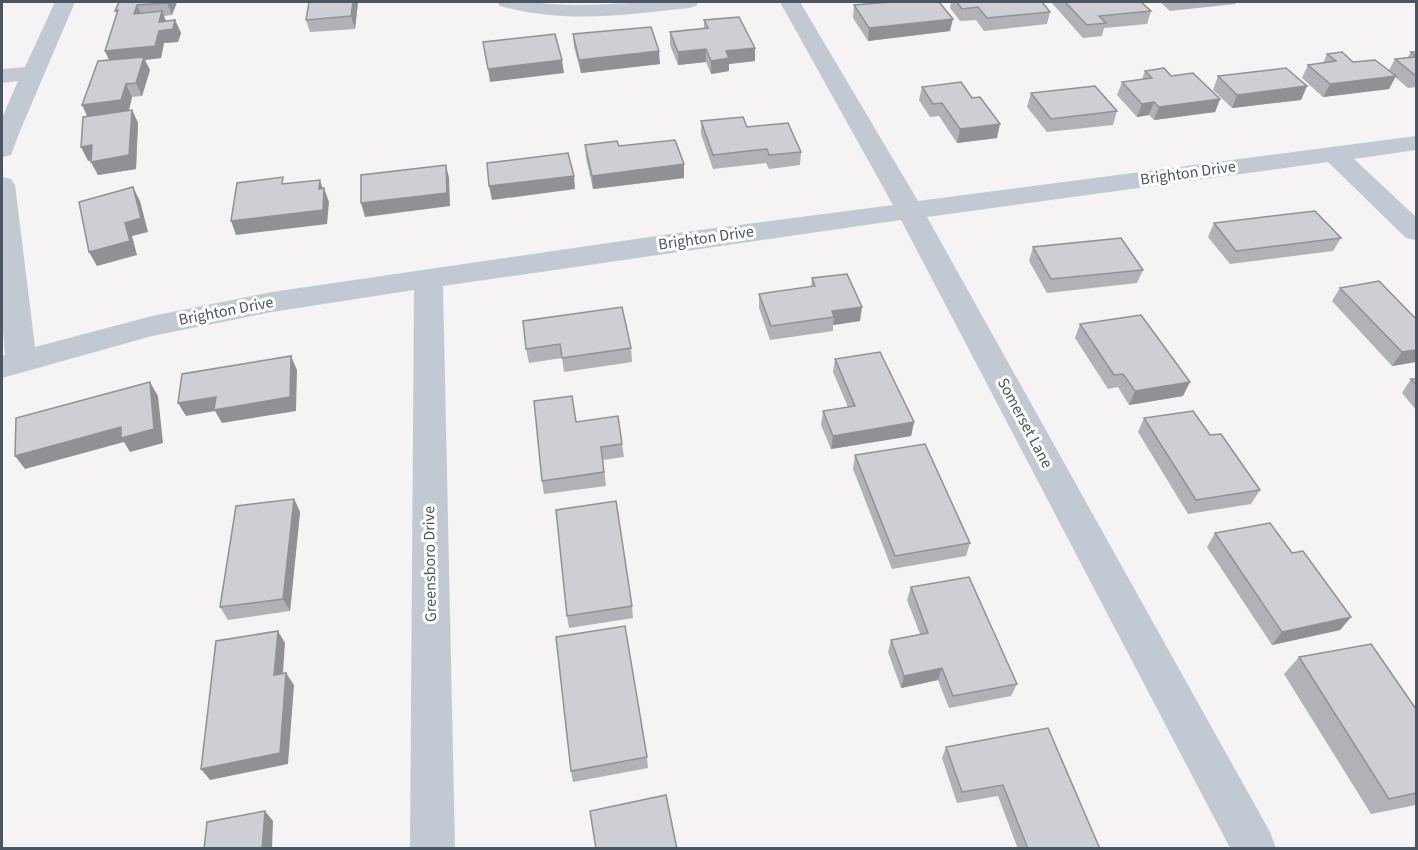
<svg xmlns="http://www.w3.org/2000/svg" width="1418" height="850" viewBox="0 0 1418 850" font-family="'Source Sans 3',sans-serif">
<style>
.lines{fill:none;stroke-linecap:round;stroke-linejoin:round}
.minor{fill:#c1cad2;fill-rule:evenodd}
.wall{fill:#b0b2b7}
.shaded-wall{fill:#909195}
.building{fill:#cdcfd5;stroke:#909195;stroke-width:1.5}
.labels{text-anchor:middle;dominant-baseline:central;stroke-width:6;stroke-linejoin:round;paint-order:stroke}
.street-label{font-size:16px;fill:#4a5661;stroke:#fff}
</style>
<rect width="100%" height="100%" fill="#f5f3f3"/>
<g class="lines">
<g class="minor">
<path d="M55,2h20l-55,129 -9,24 -9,2v-39l16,-37 -16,2v-14l23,-2z"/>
<path d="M497,2c25,-2 52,3 78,3 41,0 83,-5 124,-3l-3,4 -7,2c-68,7 -122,16 -189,-2z"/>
<path d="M780,2h20l118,199 498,-65v14l-62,9 62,58v23l-10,-2 -78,-76 -401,55 343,615 6,16h-46l-329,-628 -458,66 12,562h-45l4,-558 -142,22 -120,24 -150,42v-22l3,-1 -3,-37v-141l9,2 4,6 20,162 117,-31 120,-24 405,-59 216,-28z"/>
</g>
</g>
<g class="wall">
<path d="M119,2h58l-5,13 -8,1 2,5 9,-1 6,13 -3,9 -14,1 -3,15 -16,2 5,10 -8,26 -10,1 -3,13h3l6,13 -2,46 -38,6 -7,-13v-2l-3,1 -1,-45 22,-56 -4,-9 12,-37 -2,-3z"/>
<path d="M358,2l-3,27 -45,3 -4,-12z"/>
<path d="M951,2h91l8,10 -3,12 -63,7 -8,-11 -16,1 -10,-13z"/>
<path d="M1051,2h90l10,9 -4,13 -43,4 -2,8 -19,2z"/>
<path d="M1160,2h77l-2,2 -65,7z"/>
<path d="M854,5l96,26 -82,10 -15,-23z"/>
<path d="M704,20l51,41 -26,3v7l-18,3 -5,-12 -28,3 -8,-20v-13l34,-3z"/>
<path d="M573,34l87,30 -79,9 -7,-26z"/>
<path d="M1411,52h5v35l-8,1 -13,-11 -6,12 -66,8 -21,-19 6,-13 15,-2 4,-9 26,8 36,8 6,-11 13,-2z"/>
<path d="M1145,71l26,5 49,23 -5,13 -61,8 -5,-5 -12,2 -20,-22 5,-13 20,-3z"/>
<path d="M1218,76l89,10 -6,14 -69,8 -19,-18z"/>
<path d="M922,87l50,11 25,40 -40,5 -18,-27 -9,1 -11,-17z"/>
<path d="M1031,93l86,18 -4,14 -66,7 -20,-25z"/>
<path d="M701,121l46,6 54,25 -1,13 -31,4 -3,-6 -53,6 -12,-35z"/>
<path d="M585,145l34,1 65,32 -91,11 -7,-31z"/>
<path d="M1214,223l127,15 -8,13 -103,13 -22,-27z"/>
<path d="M1033,247l110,23 -6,13 -90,10 -18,-32z"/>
<path d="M812,278l48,43 -27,4v6l-63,9 -11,-32v-14l52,-7z"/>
<path d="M1340,288l76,74 -24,4 -60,-65z"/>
<path d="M622,307l9,41 1,14 -68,10 -2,-14 -33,5 -3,-14z"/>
<path d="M1080,324l103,72 -54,9 -11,-18 -10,2 -33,-51z"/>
<path d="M835,359l79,63 -3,14 -80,13 -10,-24 2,-14 25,-4 -15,-35z"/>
<path d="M1411,379h5v31l-14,-17z"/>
<path d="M1144,418l66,17 50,55 -9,14 -63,10 -50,-82z"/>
<path d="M576,422l46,22 2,13 -21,3 3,26 -62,8 -2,-13z"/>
<path d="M855,455l115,88 -4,13 -74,13 -39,-100z"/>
<path d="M294,499l6,13 -10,99 -62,9 -8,-13z"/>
<path d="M1215,533l77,20 59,64 -11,13 -68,15 -65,-98z"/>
<path d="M911,587l106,97 -6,12 -62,12 -11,-28 -37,8 -13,-36 3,-12 29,-6 -13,-34z"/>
<path d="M632,606l1,12 -64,10 -2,-12z"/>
<path d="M1299,657l117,52v96l-45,9 -87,-140z"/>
<path d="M946,747l154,102h-82l-20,-53 -41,7 -15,-45z"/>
<path d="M647,757l1,11 -75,14 -2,-11z"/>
</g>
<g class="shaded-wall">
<path d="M353,2h5l-3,27 -4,-13z"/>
<path d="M167,3v-1h10l-5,13z"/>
<path d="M137,5l6,13 -9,-4z"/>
<path d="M162,11l5,13 8,-4 6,13 -3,9 -14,1 -3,15 -16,2 5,10 -8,26 -6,-13 -25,-19 -6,-13 54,-29z"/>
<path d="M953,19l-3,12 -82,10 1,-13z"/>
<path d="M755,48v13l-26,3v7l-18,3v-13l15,-10z"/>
<path d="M706,49v13l-28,3v-13z"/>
<path d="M659,51l1,13 -79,9 -2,-13z"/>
<path d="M562,60l2,13 -74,9 -2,-13z"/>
<path d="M1396,76l-7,13 -66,8 7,-13z"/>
<path d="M126,84l6,13 -4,17 -40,4 -6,-13z"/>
<path d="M1307,86l-6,14 -69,8 5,-13z"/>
<path d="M1220,99l-5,13 -61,8 5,-13z"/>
<path d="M1154,102l-5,13 -12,2 5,-13z"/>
<path d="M132,110l6,13 -2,46 -38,6 -7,-13z"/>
<path d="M1000,124l-3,14 -40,5 3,-14z"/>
<path d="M92,145l7,14 -11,2 -7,-14z"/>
<path d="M684,164v14l-91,11 -1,-13z"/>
<path d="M446,165l3,13 1,28 -85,11 -4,-14z"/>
<path d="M574,176l1,13 -83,11 -3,-14z"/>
<path d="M320,180l4,12v-4l5,14 -2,22 -91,11 -5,-14 88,-32z"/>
<path d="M133,187l7,14 8,31 -16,4 5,19 -40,11 -8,-14 36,-29z"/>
<path d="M862,307l-2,14 -27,4 1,-8 -2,-6z"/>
<path d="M1416,350v12l-24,4 10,-14z"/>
<path d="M291,356l6,14 -1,41 -74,12 -7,-12 -29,5 -8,-13 38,-6z"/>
<path d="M150,382l8,14 5,47 -33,9 -6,-10 -99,27 -10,-13z"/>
<path d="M1190,382l-7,14 -54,9 6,-14z"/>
<path d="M914,422l-3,14 -80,13 2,-13z"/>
<path d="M294,499l6,13 -10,99 -7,-12z"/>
<path d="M1351,617l-11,13 -68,15 10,-13z"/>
<path d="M278,631l7,12 -3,44 -8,-12z"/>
<path d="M942,668l-4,12 -37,8 3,-12z"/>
<path d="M286,673l8,12 -6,79 -78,16 -9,-11z"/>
<path d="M265,811l8,10 -1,28h-10z"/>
</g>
<g class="building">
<path d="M119,2h48v1l-30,2 -3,9 28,-3 -3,11 16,-2 -2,9 -14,2 -4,15 -50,5 13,-41 -3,1z"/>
<path d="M309,2h44l-2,14 -45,4z"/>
<path d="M891,2h48l14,17 -84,9 -15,-23z"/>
<path d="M957,2h85l8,10 -63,6 -9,-11 -16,2z"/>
<path d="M1065,2h76l10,9 -52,5 7,7 -19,2z"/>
<path d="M739,17l16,31 -29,3 3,7 -18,3 -5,-12 -28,3 -8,-20 38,-4 -4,-8z"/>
<path d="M651,27l8,24 -80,9 -6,-26z"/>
<path d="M555,34l7,26 -74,9 -5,-27z"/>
<path d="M1342,52l11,10 22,-2 21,16 -66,8 -22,-19 28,-4 -9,-7z"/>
<path d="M1411,52h5v23h-1l-20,-16 21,-2z"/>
<path d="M144,57l-8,26 -10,1 -5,16 -39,5 16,-44z"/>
<path d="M1164,68l7,8 22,-3 27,26 -61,8 -5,-5 -12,2 -20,-22 30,-4 -7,-7z"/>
<path d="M1286,68l21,18 -70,9 -19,-19z"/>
<path d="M961,82l11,16 8,-1 20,27 -40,5 -18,-26 -9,1 -11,-17z"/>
<path d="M1095,86l22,25 -66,8 -20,-26z"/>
<path d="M132,110l-3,45 -38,7 1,-17 -11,2 2,-30z"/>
<path d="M743,117l4,10 41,-4 13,29 -32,3 -2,-6 -54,6 -12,-34z"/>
<path d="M675,140l9,24 -92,12 -7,-31 32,-4 2,5z"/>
<path d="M568,153l6,23 -85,10 -2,-23z"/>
<path d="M446,165l1,28 -86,10v-28z"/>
<path d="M283,177l-1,7 38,-4 -1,9 5,-1 -1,22 -92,11 6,-38z"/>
<path d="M133,187l8,31 -16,5 5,18 -41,11 -10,-50z"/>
<path d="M1315,211l26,27 -105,13 -22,-28z"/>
<path d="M1121,238l22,32 -92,9 -18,-32z"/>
<path d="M847,274l15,33 -30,4 2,6 -63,9 -12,-32 56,-8 -3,-8z"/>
<path d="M1379,281l37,38v31l-14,2 -62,-64z"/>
<path d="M622,307l9,41 -69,10 -2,-14 -34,5 -3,-28z"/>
<path d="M1141,315l49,67 -55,9 -12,-17 -9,1 -34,-51z"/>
<path d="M880,352l34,70 -81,14 -10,-25 32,-5 -20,-47z"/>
<path d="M291,356l-1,41 -76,13 2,-13 -38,6 4,-29z"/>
<path d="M1411,379h5v6z"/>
<path d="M150,382l4,47 -33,9v-11l-106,29 1,-38z"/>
<path d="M572,396l4,26 42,-6 4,28 -21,3 3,25 -62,9 -8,-80z"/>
<path d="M1193,411l17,24 11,-1 39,56 -64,10 -52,-82z"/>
<path d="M925,444l45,99 -75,13 -40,-101z"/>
<path d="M294,499l-11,100 -63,8 16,-101z"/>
<path d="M616,501l16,105 -65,10 -11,-106z"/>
<path d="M1270,523l22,30 11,-2 48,66 -69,15 -67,-99z"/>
<path d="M969,577l48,107 -64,12 -11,-28 -38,8 -13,-36 37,-7 -17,-46z"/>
<path d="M625,626l22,131 -76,14 -15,-134z"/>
<path d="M278,631l-4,44 12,-2 -6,80 -79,16 15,-128z"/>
<path d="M1371,644l45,65v84l-27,6 -90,-142z"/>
<path d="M1048,728l52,121h-72l-25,-64 -41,7 -16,-45z"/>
<path d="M666,795l11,54h-81l-6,-38z"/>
<path d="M265,811l-3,38h-58l3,-27z"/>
</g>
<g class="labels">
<g class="street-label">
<text transform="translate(1188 173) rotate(-8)">Brighton Drive</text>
<text transform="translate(706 238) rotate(-8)">Brighton Drive</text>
<text transform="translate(226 311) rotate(-11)">Brighton Drive</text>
<text transform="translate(1025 423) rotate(62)">Somerset Lane</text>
<text transform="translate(430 564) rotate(-91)">Greensboro Drive</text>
</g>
</g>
<rect width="1418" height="850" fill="none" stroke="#4a5661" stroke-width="6"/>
</svg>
